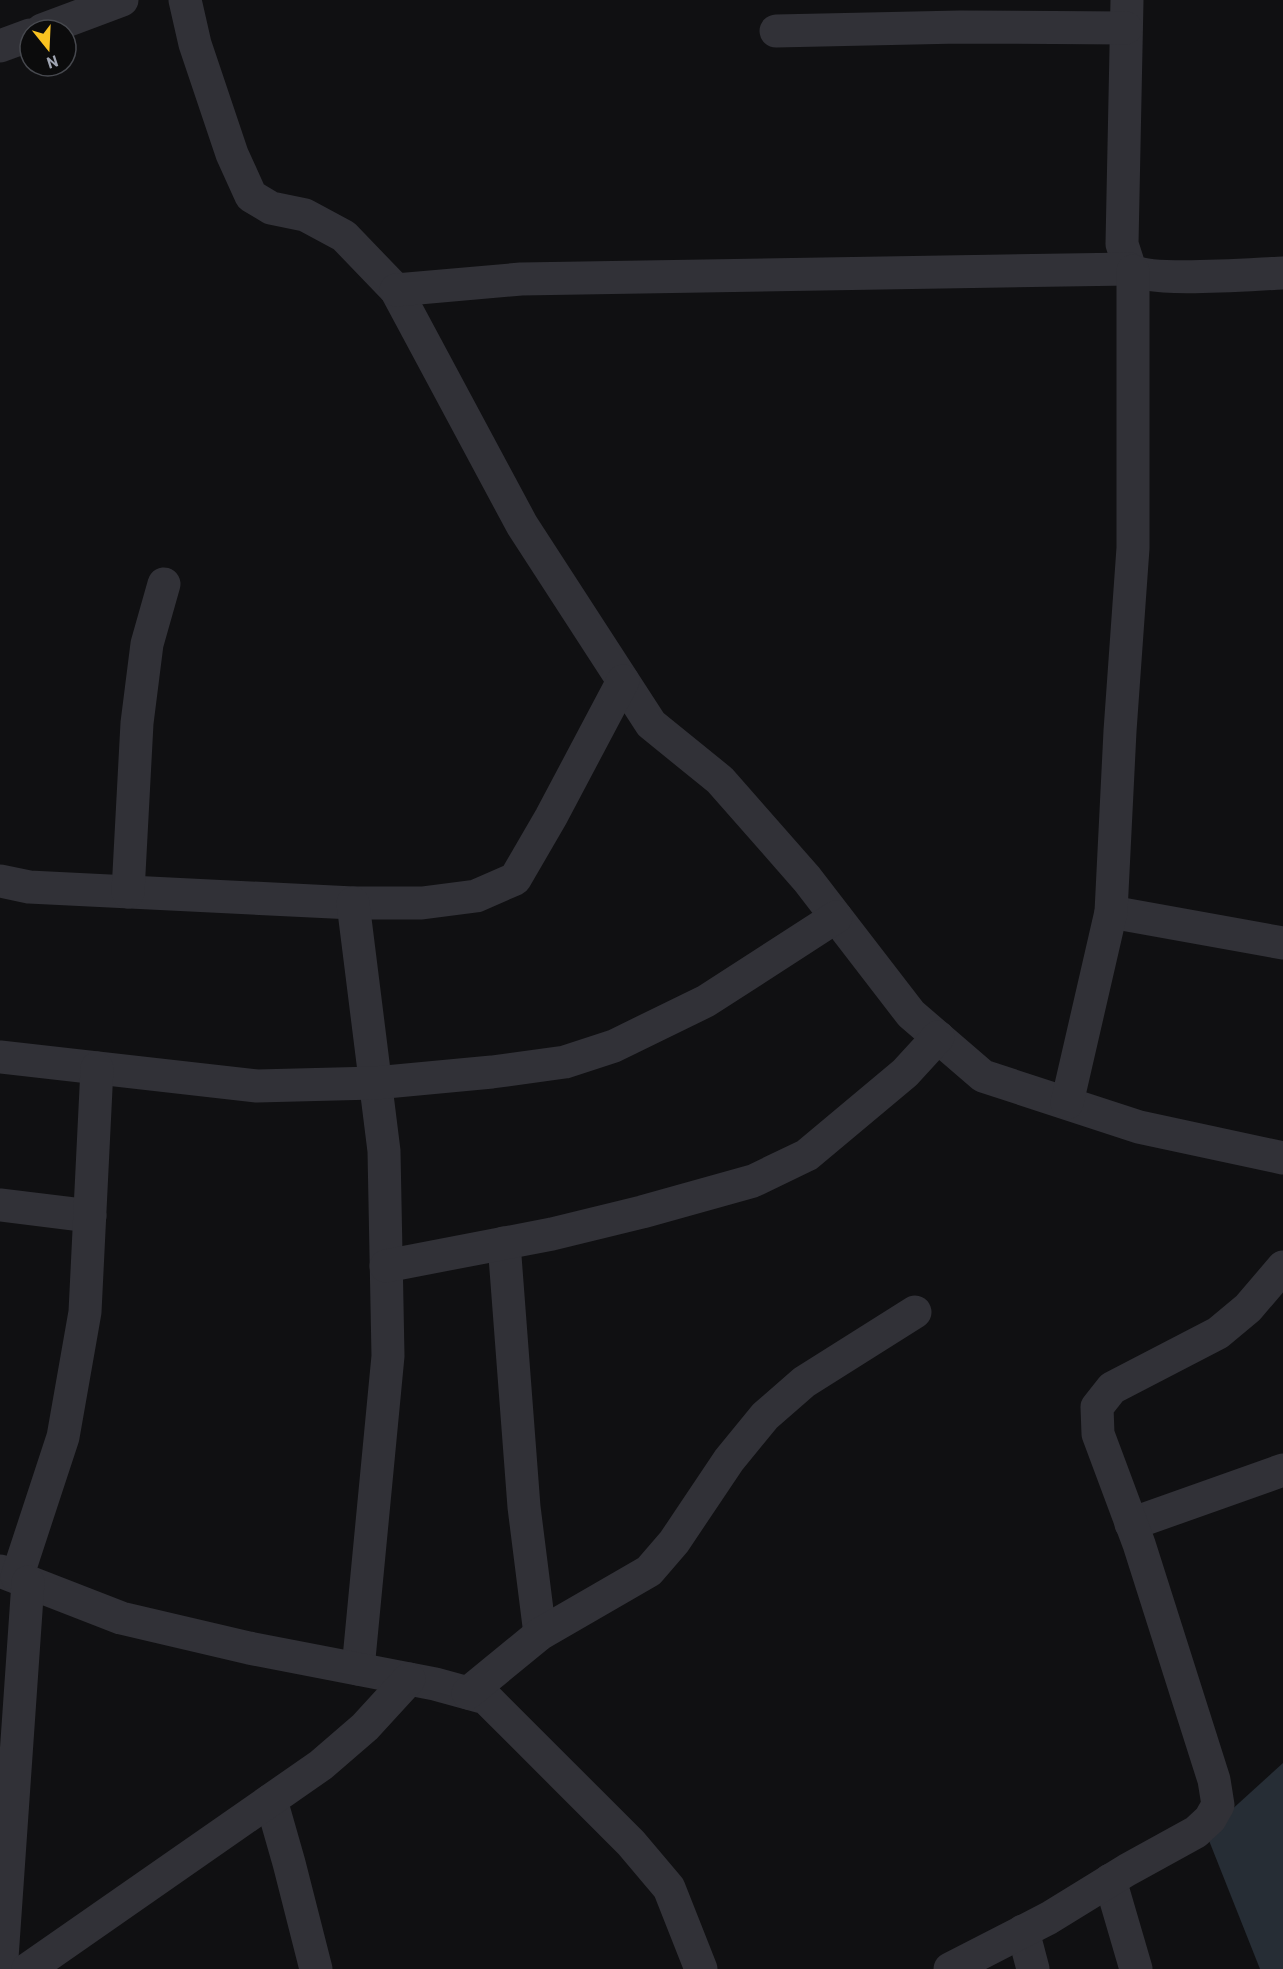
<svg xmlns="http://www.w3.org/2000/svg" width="1283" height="1969" viewBox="0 0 1283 1969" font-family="Barlow,sans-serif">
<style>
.water{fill:#262d35}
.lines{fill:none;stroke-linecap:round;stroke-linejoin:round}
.minor{stroke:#313137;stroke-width:33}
</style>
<rect width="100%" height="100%" fill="#101012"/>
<path class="water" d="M1283,1763v206h-23l-54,-136z"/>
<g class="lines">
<g class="minor">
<path d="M185,0l10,44 37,110 19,42 20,12 34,7 39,21 52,54 126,235 129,199 69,56 87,99 104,135 72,62 156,51 144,31"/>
<path d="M1127,0l-5,244 8,25c19,14 124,5 153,4"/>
<path d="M42,30l80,-30"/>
<path d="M776,31l184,-4 166,1"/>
<path d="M0,46l30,-11"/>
<path d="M396,290l125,-11 609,-10"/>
<path d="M0,881l29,6 324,16h69l54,-7 39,-17 36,-62 72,-136"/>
<path d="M128,892l9,-169 10,-79 17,-60"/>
<path d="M353,903l31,248 4,205 -30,313"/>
<path d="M1111,912l172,31"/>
<path d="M0,1057l257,29 118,-3 117,-11 73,-10 49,-16 92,-45 130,-84"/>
<path d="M1067,1103l44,-191 9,-181 13,-183v-277"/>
<path d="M0,1205l90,11"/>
<path d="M504,1243l20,264 16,127"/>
<path d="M386,1266l166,-32 90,-22 111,-31 54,-26 98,-82 33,-36"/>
<path d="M1131,1524l152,-54"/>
<path d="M0,1571l121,47 128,30 186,36 51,14 145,145 38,45 32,81"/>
<path d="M17,1577l46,-140 22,-125 12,-244"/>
<path d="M468,1693l72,-59 109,-63 25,-29 55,-82 36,-44 39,-34 111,-70"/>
<path d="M271,1800l18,63 27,106"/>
<path d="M1110,1880l26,89"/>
<path d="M1023,1931l10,38"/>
<path d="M6,1969l-4,-11 26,-376"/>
<path d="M28,1969l293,-204 44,-38 44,-48"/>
<path d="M950,1969l99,-51 78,-48 69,-38 14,-13 8,-14 -4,-25 -75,-236 -41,-110 -1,-27 15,-19 106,-55 30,-25 35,-41"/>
</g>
</g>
<g transform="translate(48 48) rotate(162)"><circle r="28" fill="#0b0b0c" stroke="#47494f" stroke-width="1.5"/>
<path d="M0-4.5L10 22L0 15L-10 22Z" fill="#fac220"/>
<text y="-9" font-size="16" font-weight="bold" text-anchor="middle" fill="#a0a5b3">N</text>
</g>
</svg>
